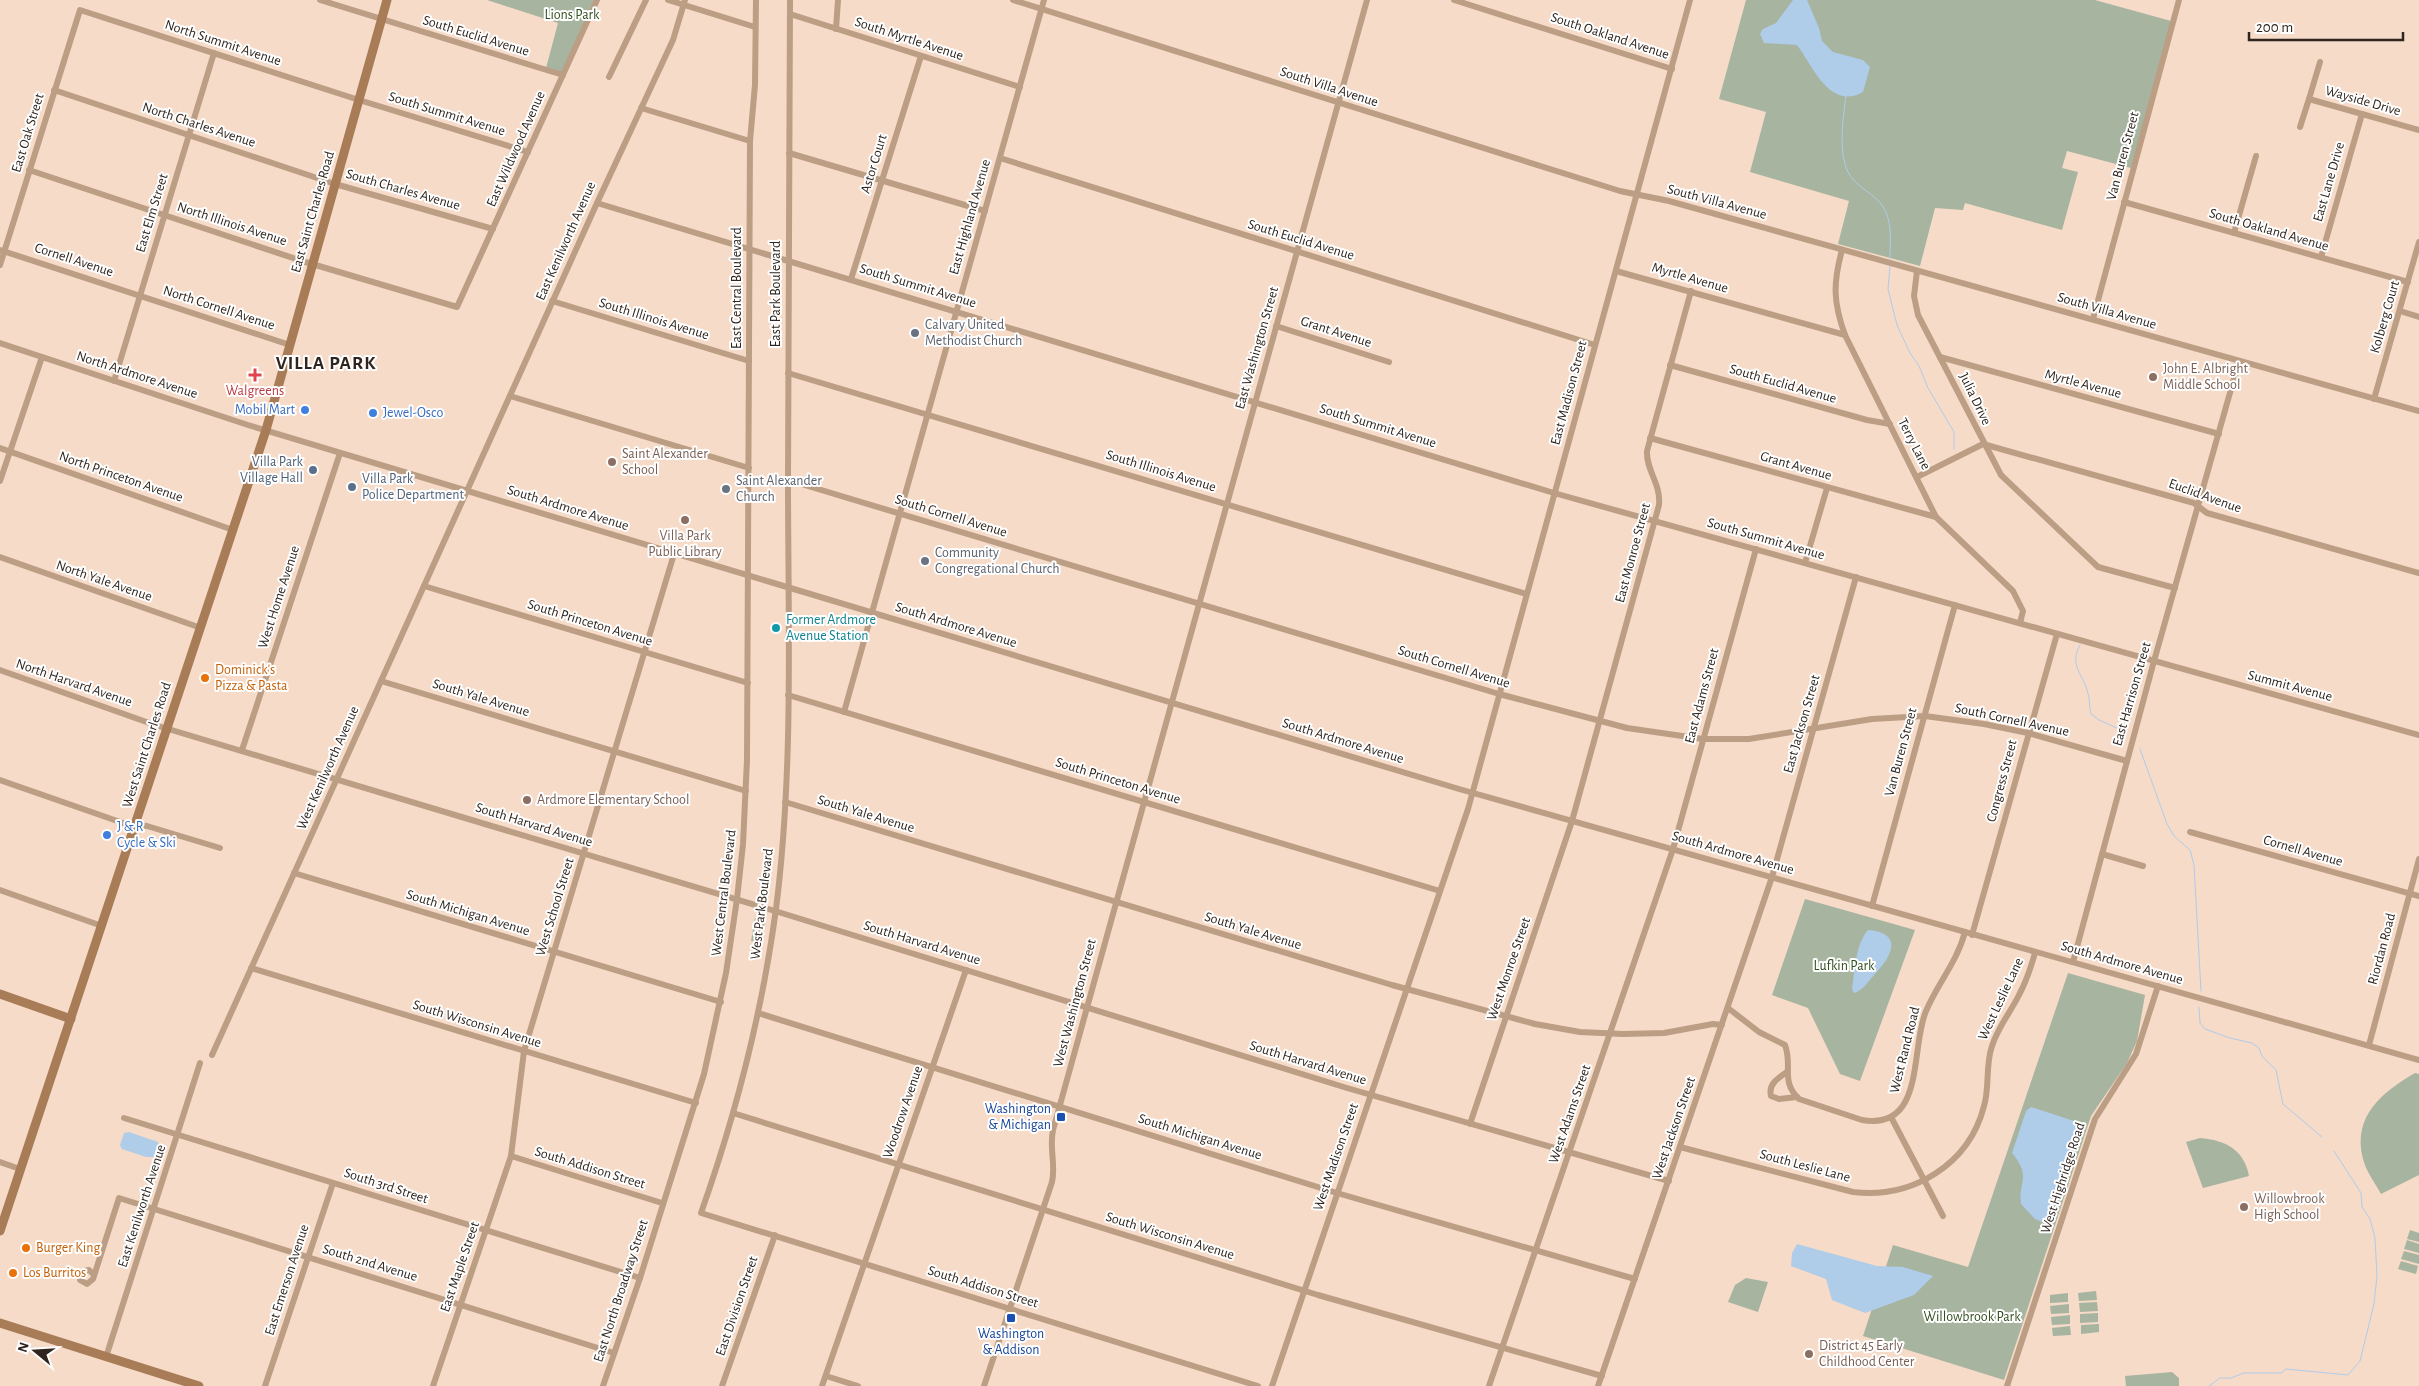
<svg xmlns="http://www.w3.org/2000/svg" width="2419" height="1386" viewBox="0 0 2419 1386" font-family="'Alegreya Sans',sans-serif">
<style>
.green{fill:#a7b4a0}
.water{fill:#afcce9}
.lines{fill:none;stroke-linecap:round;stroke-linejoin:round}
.stream{stroke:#afcce9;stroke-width:1}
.street{stroke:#bc9e85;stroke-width:6}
.secondary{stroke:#a87c56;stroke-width:9}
.worship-dot{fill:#6b7280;stroke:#fff;stroke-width:2}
.health-dot{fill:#e0444e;stroke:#fff;stroke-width:2}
.education-dot{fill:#8d6e63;stroke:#fff;stroke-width:2}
.shop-dot{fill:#3f7fe0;stroke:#fff;stroke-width:2}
.service-dot{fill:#5c6f8a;stroke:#fff;stroke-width:2}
.culture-dot{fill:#0f9aa8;stroke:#fff;stroke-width:2}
.food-dot{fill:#e8710a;stroke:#fff;stroke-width:2}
.transit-dot{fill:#1a4fb4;stroke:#fff;stroke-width:2}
.labels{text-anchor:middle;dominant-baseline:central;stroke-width:4;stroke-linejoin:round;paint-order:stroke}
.park-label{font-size:14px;fill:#314e1e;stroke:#fff}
.street-label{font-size:14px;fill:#2f251e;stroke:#fff}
.worship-label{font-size:14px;fill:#5b616d;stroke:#fff;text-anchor:start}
.education-label{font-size:14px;fill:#785e54;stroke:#fff;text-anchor:start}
.health-label{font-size:14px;fill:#be3a42;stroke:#fff}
.shop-label{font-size:14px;fill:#366cbe;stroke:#fff;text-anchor:start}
.service-label{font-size:14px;fill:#4e5e75;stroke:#fff;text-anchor:end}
.culture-label{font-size:14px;fill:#0d838f;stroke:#fff;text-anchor:start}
.food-label{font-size:14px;fill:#c56008;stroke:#fff;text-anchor:start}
.transit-label{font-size:14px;fill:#164399;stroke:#fff;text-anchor:end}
.district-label{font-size:19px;font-weight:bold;letter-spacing:1px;fill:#2f251e;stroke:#fff}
</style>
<rect width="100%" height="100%" fill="#f6dbc8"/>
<g class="green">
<path d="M487,0h107l-32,73 -16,-5 12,-45z"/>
<path d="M1746,0h349l76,21 -40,147 -64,-17 -5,17 16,4 -16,58 -97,-27 -2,7 -28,-2 -15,58 -82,-22 11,-43 -99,-29 16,-60 -47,-13z"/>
<path d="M1805,899l110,31 -55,151 -20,-7 -32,-66 -36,-13z"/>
<path d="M755,918l10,4 -4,20 -10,-1z"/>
<path d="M2068,973l77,22 -8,46 -10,22 -36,53 -87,264 -141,-44 30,-91 75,22z"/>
<path d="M2415,1073l4,1v101l-38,19c-6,-11 -15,-23 -18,-35 -11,-44 20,-67 52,-86z"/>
<path d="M2200,1138c26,2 44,12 49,38l-46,12 -17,-46z"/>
<path d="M2410,1230l9,3v9l-12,-3z"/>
<path d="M2407,1240l12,4v9l-15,-4z"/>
<path d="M2404,1251l15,4v9l-18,-5z"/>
<path d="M2401,1261l17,5 -2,8 -18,-5z"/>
<path d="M1746,1278l22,4 -10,30 -30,-10 7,-17z"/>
<path d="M2096,1291l1,9 -18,1 -1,-8z"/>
<path d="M2068,1293v9l-18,1v-8z"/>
<path d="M2097,1302l1,9 -18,1 -1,-9z"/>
<path d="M2069,1304v9l-18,1 -1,-8z"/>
<path d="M2098,1313v9l-18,1v-9z"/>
<path d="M2070,1315v9l-18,1 -1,-8z"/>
<path d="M2099,1324v8l-18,2v-9z"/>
<path d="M2070,1326l1,9 -18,1 -1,-8z"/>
<path d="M2172,1372l7,6v8h-53l-1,-10z"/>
</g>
<g class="water">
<path d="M1793,0h14l12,28 3,13 11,11 30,8 7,7 -7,25c-34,19 -51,-28 -66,-47l-33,-2 -4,-9 3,-5 13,-6z"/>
<path d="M1868,930c37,3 23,28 6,45 -6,7 -12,16 -20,18l-2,-4c3,-18 3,-44 16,-59z"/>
<path d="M2031,1107l49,16 -20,61 -15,36 -3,2 -7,-3 -14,-15c-3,-23 11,-27 -9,-51l14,-42z"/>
<path d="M129,1132l29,10 1,6 -4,9h-9l-24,-8 -2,-4 4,-12z"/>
<path d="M1797,1244l80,22 26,1 30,9 -19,19 -49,18 -33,-13 -6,-21 -35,-13 1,-13z"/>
</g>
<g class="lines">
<g class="stream">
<path d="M1846,96c-3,22 -8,55 2,76 5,10 16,17 25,24 21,16 17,39 17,63"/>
<path d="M1890,266l-2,23 9,36 13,28 9,13 9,22 26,44v17"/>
<path d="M2080,645c-11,20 2,28 7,45 3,7 2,16 4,24l8,6 27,12"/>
<path d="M2140,749l27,75 7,12 16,14 4,15 7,126"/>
<path d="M2199,1007l1,16 5,6 25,9 22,5 7,5 3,8 14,14 7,34 39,33"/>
<path d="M2209,1386l11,-8h11l13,-5h37l5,-4 62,6 12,-14 14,-57 3,-28 -2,-38 -5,-19 -8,-12 -1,-14 -27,-42"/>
</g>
<g class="street">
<path d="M320,0l243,75"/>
<path d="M668,0l87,27"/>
<path d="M790,0c-2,160 -2,320 -2,479 0,143 6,288 -12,430 -14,104 -40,205 -75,304l557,173"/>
<path d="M1013,0l607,191 49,10 750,210"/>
<path d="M1454,0l218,69"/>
<path d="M790,14l230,73"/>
<path d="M836,29l2,-29"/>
<path d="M2320,62l-11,37 110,31"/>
<path d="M609,77l37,-77"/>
<path d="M54,90l281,94 158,45"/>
<path d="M641,108l109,33"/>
<path d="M2300,127l9,-28"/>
<path d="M789,153l196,58"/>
<path d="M1000,158l595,187"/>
<path d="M29,170l273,91 155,46 140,-307"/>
<path d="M2124,202l284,80"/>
<path d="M597,203l957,290 865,242"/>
<path d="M2234,233l22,-77"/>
<path d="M0,250l290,95"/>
<path d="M1842,250c-9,33 -9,52 3,85l91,182 77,74 10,20 -3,12"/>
<path d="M2321,257l41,-143"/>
<path d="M0,265l80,-255 279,90 169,52"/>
<path d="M1616,271l229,64"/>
<path d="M1917,271l-3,25 4,19 83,160 97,92 77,21"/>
<path d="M851,279l70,-223"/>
<path d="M552,301l197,60"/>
<path d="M2400,311l19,6"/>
<path d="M2093,319l86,-319"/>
<path d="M1276,326l113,36"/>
<path d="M0,343l248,82 1211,364 960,271"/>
<path d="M1940,357l279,77"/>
<path d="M1670,365l197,55 23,4"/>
<path d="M788,373l738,221"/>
<path d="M114,381l100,-328"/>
<path d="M510,396l239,72"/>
<path d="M2374,399l45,-157"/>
<path d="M1650,438l286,79"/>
<path d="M0,448l233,82"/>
<path d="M1917,477l66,-33 211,59 13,10 212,60"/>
<path d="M788,480l711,214 128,34 76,11h46l123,-20 53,-3 59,8 44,9 99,28"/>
<path d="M0,481l42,-124"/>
<path d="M0,557l201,71"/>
<path d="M1805,563l22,-75"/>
<path d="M424,586l324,97"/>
<path d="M0,670l155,55 620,186 572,177 322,93"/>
<path d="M381,681l365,110"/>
<path d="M788,695l652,196"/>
<path d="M844,712l200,-712"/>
<path d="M242,750l98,-297"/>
<path d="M0,780l123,43 24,3 73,22"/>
<path d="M785,802l607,183 143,39 45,8 43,2 41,-1 49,-9 9,1"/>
<path d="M2190,832l229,64"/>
<path d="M2102,854l41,12"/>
<path d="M294,873l427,129"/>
<path d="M0,890l102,36"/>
<path d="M1872,906l83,-301"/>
<path d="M1972,935l85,-301"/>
<path d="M2073,962l81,-301 85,-300"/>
<path d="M251,968l445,135"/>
<path d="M1728,1008l31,24 26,13c8,21 -5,36 14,54l63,21c64,11 48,-72 64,-109 12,-28 31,-49 39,-79"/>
<path d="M758,1013l579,180 298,86"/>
<path d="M2369,1045l50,-186"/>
<path d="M212,1055l385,-852 76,-163 12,-40"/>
<path d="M1787,1072c-9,6 -19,12 -16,24l8,3 18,-2"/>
<path d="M733,1113l585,182 284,81"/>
<path d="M1891,1117l52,99"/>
<path d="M124,1118l516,160"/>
<path d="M1470,1124l102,-303 87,-316c2,-22 -13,-34 -12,-54l44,-160"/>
<path d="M1680,1147l173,45c59,7 116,-27 131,-86 6,-20 1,-40 8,-60 6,-19 18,-33 27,-51 7,-13 12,-28 16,-42"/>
<path d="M511,1156l151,47"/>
<path d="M0,1162l20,7"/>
<path d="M93,1274l-4,-4 -5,1 -4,3v6l7,4 6,-5 26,-81 495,155"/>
<path d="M106,1357l94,-294"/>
<path d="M826,1376l32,10"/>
<path d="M265,1386l68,-203"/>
<path d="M433,1386l78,-230 13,-105 150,-497"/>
<path d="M603,1386l37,-108 64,-204 22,-101 11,-74 6,-55 4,-84 3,-619 5,-56 1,-85"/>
<path d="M722,1386l53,-151"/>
<path d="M822,1386l144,-416"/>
<path d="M984,1386l68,-204c4,-17 -3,-34 1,-52l314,-1130"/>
<path d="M1272,1386l196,-577 222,-809"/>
<path d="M1489,1386l184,-537 83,-300"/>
<path d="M1598,1386l174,-509 84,-300"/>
<path d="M2007,1386l88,-267 41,-65 22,-68"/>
</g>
<g class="secondary">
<path d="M0,994l71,25"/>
<path d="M0,1231l266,-801 121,-430"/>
<path d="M0,1323l199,63"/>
</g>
</g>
<g class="worship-dot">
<circle cx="915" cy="333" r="5"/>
<circle cx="726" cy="489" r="5"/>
<circle cx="925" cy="561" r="5"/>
</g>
<path class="health-dot" d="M252.5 367.5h5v5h5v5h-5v5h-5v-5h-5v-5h5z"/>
<g class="education-dot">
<circle cx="2153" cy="377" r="5"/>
<circle cx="612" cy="462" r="5"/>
<circle cx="685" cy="520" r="5"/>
<circle cx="527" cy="800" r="5"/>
<circle cx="2244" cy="1207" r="5"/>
<circle cx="1809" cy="1354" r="5"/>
</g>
<g class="shop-dot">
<circle cx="305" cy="410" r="5"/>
<circle cx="373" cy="413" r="5"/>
<circle cx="107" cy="835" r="5"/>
</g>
<g class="service-dot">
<circle cx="313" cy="470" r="5"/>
<circle cx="352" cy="487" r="5"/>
</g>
<circle class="culture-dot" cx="776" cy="628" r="5"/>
<g class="food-dot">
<circle cx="205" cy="678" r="5"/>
<circle cx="26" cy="1248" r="5"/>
<circle cx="13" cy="1273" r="5"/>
</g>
<g class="transit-dot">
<rect x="1056" y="1112" width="10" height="10" rx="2.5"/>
<rect x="1006" y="1313" width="10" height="10" rx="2.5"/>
</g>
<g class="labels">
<g class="park-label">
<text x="572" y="15">Lions Park</text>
<text x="1844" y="966">Lufkin Park</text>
<text x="1972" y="1317">Willowbrook Park</text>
</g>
<g class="street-label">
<text transform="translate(476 36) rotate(17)">South Euclid Avenue</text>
<text transform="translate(1610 36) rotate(18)">South Oakland Avenue</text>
<text transform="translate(909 39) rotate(18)">South Myrtle Avenue</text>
<text transform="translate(223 43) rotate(18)">North Summit Avenue</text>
<text transform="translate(1329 87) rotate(18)">South Villa Avenue</text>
<text transform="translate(2363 101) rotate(16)">Wayside Drive</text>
<text transform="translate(447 114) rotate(17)">South Summit Avenue</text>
<text transform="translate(199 125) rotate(18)">North Charles Avenue</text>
<text transform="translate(28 133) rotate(-73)">East Oak Street</text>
<text transform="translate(516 149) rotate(-66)">East Wildwood Avenue</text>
<text transform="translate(2123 156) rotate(-75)">Van Buren Street</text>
<text transform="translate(874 164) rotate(-73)">Astor Court</text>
<text transform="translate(2329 182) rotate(-74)">East Lane Drive</text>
<text transform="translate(403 190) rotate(16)">South Charles Avenue</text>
<text transform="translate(1717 202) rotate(15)">South Villa Avenue</text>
<text transform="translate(313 212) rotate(-74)">East Saint Charles Road</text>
<text transform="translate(152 213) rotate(-73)">East Elm Street</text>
<text transform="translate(970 217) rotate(-74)">East Highland Avenue</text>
<text transform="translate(232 224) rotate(18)">North Illinois Avenue</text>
<text transform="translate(2269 230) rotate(16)">South Oakland Avenue</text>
<text transform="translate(1301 240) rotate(17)">South Euclid Avenue</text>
<text transform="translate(566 241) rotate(-66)">East Kenilworth Avenue</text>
<text transform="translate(74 260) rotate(18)">Cornell Avenue</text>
<text transform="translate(1690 278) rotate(16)">Myrtle Avenue</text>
<text transform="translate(918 286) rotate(17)">South Summit Avenue</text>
<text transform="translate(737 288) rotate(-90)">East Central Boulevard</text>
<text transform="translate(776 294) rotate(-90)">East Park Boulevard</text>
<text transform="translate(219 308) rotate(18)">North Cornell Avenue</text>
<text transform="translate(2107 311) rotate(16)">South Villa Avenue</text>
<text transform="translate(2385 317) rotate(-74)">Kolberg Court</text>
<text transform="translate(654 319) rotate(17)">South Illinois Avenue</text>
<text transform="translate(1336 332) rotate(18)">Grant Avenue</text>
<text transform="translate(1257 348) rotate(-74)">East Washington Street</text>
<text transform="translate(137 375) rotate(18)">North Ardmore Avenue</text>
<text transform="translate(1783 384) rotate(16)">South Euclid Avenue</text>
<text transform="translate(2083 384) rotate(15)">Myrtle Avenue</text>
<text transform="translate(1569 393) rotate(-75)">East Madison Street</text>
<text transform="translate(1975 399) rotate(64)">Julia Drive</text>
<text transform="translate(1378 426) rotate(17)">South Summit Avenue</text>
<text transform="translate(1914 444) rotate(63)">Terry Lane</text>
<text transform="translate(1796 466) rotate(16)">Grant Avenue</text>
<text transform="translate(1161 471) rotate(17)">South Illinois Avenue</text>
<text transform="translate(121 477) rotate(19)">North Princeton Avenue</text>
<text transform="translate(2205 496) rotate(20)">Euclid Avenue</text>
<text transform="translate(568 508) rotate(17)">South Ardmore Avenue</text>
<text transform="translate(951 516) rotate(17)">South Cornell Avenue</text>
<text transform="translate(1766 539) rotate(16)">South Summit Avenue</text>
<text transform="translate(1633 553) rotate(-75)">East Monroe Street</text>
<text transform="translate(104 581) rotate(19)">North Yale Avenue</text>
<text transform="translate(279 597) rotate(-72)">West Home Avenue</text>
<text transform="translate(590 623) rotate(17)">South Princeton Avenue</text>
<text transform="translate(956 625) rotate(17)">South Ardmore Avenue</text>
<text transform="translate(1454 667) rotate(17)">South Cornell Avenue</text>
<text transform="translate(74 683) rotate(19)">North Harvard Avenue</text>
<text transform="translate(2290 686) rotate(15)">Summit Avenue</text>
<text transform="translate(2132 694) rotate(-74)">East Harrison Street</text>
<text transform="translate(1702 696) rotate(-75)">East Adams Street</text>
<text transform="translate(481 698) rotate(17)">South Yale Avenue</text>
<text transform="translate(2012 720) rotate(12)">South Cornell Avenue</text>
<text transform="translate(1802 724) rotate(-74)">East Jackson Street</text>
<text transform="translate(1343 741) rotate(17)">South Ardmore Avenue</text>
<text transform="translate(147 745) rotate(-72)">West Saint Charles Road</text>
<text transform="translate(1901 752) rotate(-75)">Van Buren Street</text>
<text transform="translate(328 768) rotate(-66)">West Kenilworth Avenue</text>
<text transform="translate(1118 781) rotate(17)">South Princeton Avenue</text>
<text transform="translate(2002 781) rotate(-75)">Congress Street</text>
<text transform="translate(866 814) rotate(17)">South Yale Avenue</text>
<text transform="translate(534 825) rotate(17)">South Harvard Avenue</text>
<text transform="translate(2303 851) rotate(16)">Cornell Avenue</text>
<text transform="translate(1733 853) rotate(16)">South Ardmore Avenue</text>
<text transform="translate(724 893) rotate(-83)">West Central Boulevard</text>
<text transform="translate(762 904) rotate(-83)">West Park Boulevard</text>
<text transform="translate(555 907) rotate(-73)">West School Street</text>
<text transform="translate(468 913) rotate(17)">South Michigan Avenue</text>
<text transform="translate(1253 931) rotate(17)">South Yale Avenue</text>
<text transform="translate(922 943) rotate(17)">South Harvard Avenue</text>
<text transform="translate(2382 949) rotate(-75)">Riordan Road</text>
<text transform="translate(2122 963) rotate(16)">South Ardmore Avenue</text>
<text transform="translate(1509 969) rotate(-71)">West Monroe Street</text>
<text transform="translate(2001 999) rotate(-65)">West Leslie Lane</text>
<text transform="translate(1075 1003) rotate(-75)">West Washington Street</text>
<text transform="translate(477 1024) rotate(17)">South Wisconsin Avenue</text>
<text transform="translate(1905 1050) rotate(-76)">West Rand Road</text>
<text transform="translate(1308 1063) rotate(17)">South Harvard Avenue</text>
<text transform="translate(903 1112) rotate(-71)">Woodrow Avenue</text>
<text transform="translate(1570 1114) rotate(-71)">West Adams Street</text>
<text transform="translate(1674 1128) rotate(-71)">West Jackson Street</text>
<text transform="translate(1200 1137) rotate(17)">South Michigan Avenue</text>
<text transform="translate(1336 1157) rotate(-71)">West Madison Street</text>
<text transform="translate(1805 1166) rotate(15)">South Leslie Lane</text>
<text transform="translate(590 1168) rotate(17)">South Addison Street</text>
<text transform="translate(2063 1178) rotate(-72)">West Highridge Road</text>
<text transform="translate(386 1186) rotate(18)">South 3rd Street</text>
<text transform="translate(142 1206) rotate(-72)">East Kenilworth Avenue</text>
<text transform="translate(1170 1236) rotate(17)">South Wisconsin Avenue</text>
<text transform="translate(370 1263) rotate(17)">South 2nd Avenue</text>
<text transform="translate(460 1267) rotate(-71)">East Maple Street</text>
<text transform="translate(287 1280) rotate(-72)">East Emerson Avenue</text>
<text transform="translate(983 1287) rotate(17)">South Addison Street</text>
<text transform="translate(621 1291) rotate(-72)">East North Broadway Street</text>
<text transform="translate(737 1306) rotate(-71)">East Division Street</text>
</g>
<g class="worship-label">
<text x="925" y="325">Calvary United<tspan x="925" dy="16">Methodist Church</tspan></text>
<text x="736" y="481">Saint Alexander<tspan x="736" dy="16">Church</tspan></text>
<text x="935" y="553">Community<tspan x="935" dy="16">Congregational Church</tspan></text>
</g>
<g class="education-label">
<text x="2163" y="369">John E. Albright<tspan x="2163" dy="16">Middle School</tspan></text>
<text x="622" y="454">Saint Alexander<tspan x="622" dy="16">School</tspan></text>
<text x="685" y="536" text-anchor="middle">Villa Park<tspan x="685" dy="16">Public Library</tspan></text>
<text x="537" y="800">Ardmore Elementary School</text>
<text x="2254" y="1199">Willowbrook<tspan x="2254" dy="16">High School</tspan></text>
<text x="1819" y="1346">District 45 Early<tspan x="1819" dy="16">Childhood Center</tspan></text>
</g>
<g class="health-label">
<text x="255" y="391">Walgreens</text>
</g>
<g class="shop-label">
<text x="295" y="410" text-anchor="end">Mobil Mart</text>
<text x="383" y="413">Jewel-Osco</text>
<text x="117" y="827">J &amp; R<tspan x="117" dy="16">Cycle &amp; Ski</tspan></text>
</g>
<g class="service-label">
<text x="303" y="462">Villa Park<tspan x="303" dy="16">Village Hall</tspan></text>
<text x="362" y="479" text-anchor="start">Villa Park<tspan x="362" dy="16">Police Department</tspan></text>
</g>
<g class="culture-label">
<text x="786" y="620">Former Ardmore<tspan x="786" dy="16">Avenue Station</tspan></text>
</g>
<g class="food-label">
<text x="215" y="670">Dominick's<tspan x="215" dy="16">Pizza &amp; Pasta</tspan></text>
<text x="36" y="1248">Burger King</text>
<text x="23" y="1273">Los Burritos</text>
</g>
<g class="transit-label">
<text x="1051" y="1109">Washington<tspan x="1051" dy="16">&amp; Michigan</tspan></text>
<text x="1011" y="1334" text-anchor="middle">Washington<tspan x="1011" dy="16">&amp; Addison</tspan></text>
</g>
<g class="district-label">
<text x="326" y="363">VILLA PARK</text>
</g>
</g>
<g transform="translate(35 1351) rotate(288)" stroke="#ffffff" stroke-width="4" paint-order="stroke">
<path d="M0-4L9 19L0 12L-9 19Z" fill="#2f251e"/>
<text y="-8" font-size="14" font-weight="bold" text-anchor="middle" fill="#2f251e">N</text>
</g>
<path d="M2249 32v8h154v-8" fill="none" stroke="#2f251e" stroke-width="2.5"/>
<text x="2256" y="32" font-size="15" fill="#2f251e" stroke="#ffffff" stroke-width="4" paint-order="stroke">200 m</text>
</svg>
